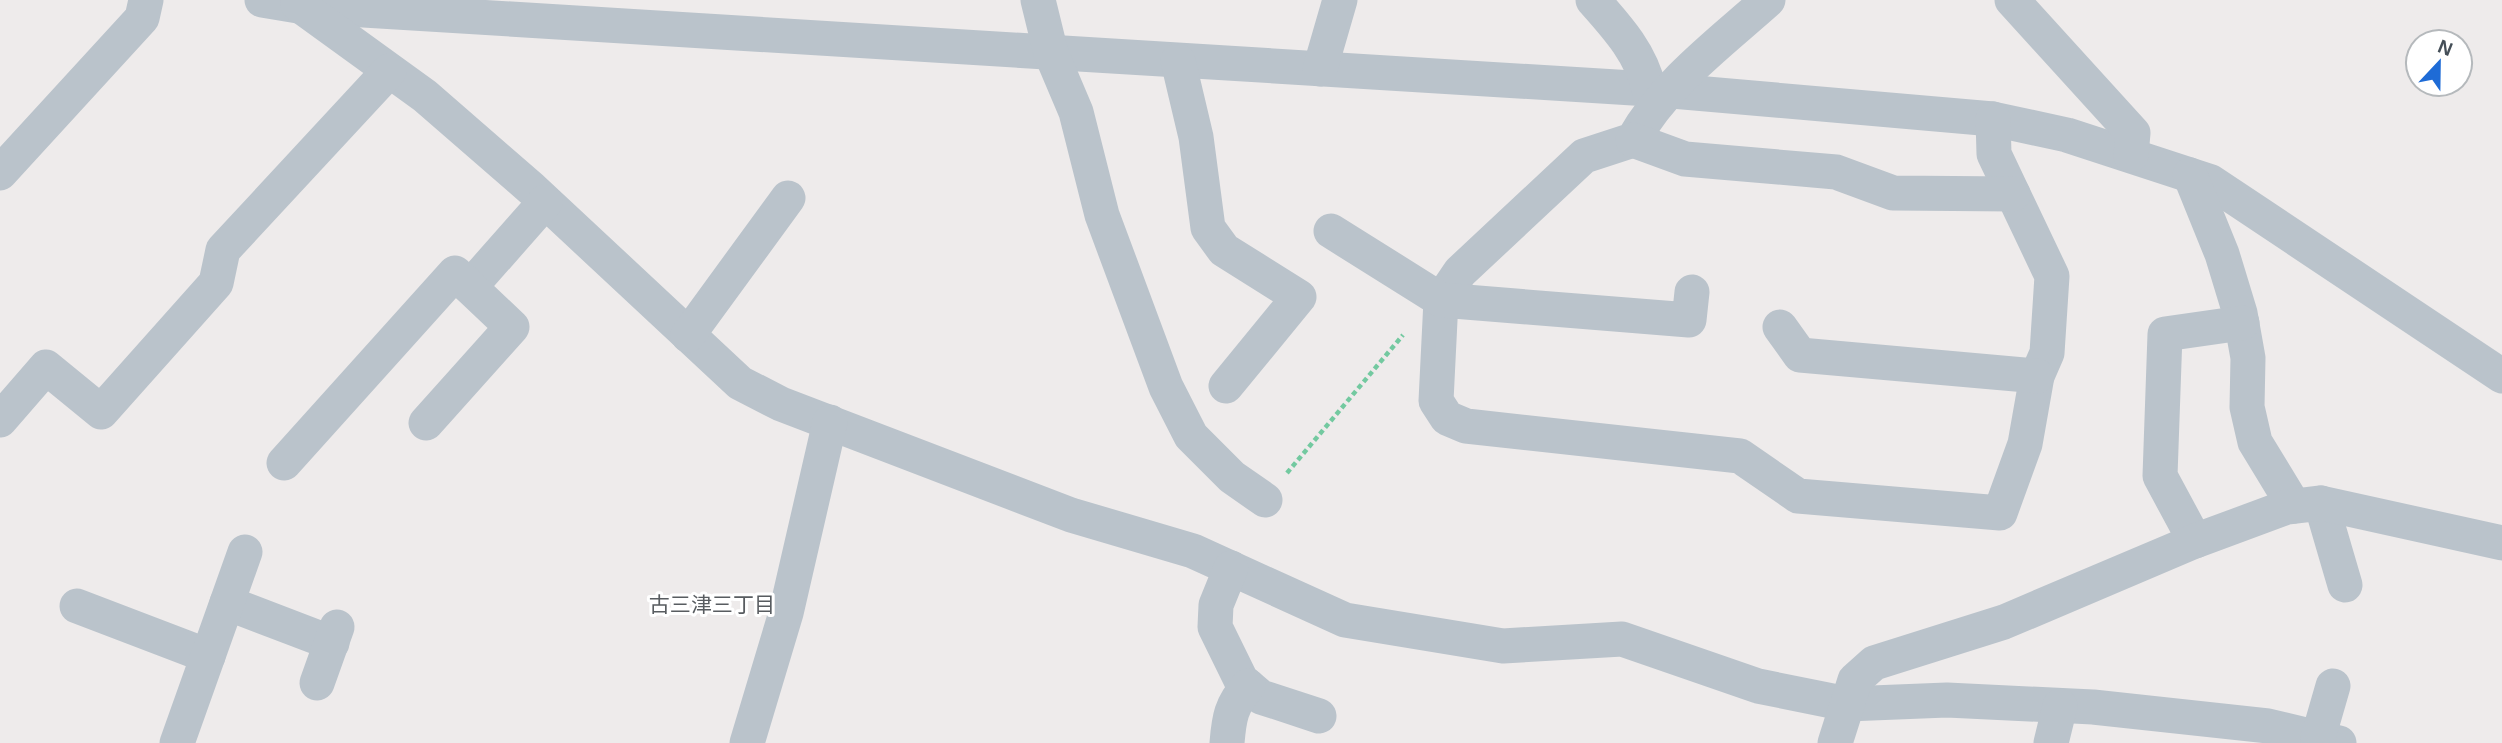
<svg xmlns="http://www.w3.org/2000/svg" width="2502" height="743" viewBox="0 0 2502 743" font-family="Arial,'Noto Sans JP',sans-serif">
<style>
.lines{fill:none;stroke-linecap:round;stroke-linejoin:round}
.path{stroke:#73c9a0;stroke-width:4.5;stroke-dasharray:5 3.5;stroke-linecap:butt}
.minor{stroke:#bac3cb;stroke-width:35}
.labels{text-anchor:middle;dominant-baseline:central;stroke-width:6;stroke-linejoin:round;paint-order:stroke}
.neighbourhood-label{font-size:21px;fill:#585c60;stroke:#fff}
</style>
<rect width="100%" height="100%" fill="#eeebeb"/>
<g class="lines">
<path class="path" d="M1287,473l116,-138"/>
<g class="minor">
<path d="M262,0l36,6 1351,83 344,30 74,16 144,47 291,194"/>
<path d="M1038,0l13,53 25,59 26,103 64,172 25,49 41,41 33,23"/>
<path d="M1593,0c24,27 48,53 56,89"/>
<path d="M1768,0c-48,43 -103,83 -135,140l-49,16 -124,116 -19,28 -5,101 11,17 19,8 274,30 58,40 202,17 25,-69 12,-68 10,-23 5,-77 -58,-122 -1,-35"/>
<path d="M2012,0l121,133 -2,22"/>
<path d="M298,4l127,92 107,93 208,194 41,21 290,111 122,36 152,69 158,26 119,-7 136,47 89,18 100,-4 146,7 175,19 71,17"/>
<path d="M1178,61l18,76 12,91 16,22 75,47 -73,89"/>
<path d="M1320,69l20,-69"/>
<path d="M1633,140l52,19 151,13 57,21 120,1"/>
<path d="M0,173l142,-155 4,-18"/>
<path d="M2190,175l32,79 18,59 8,45 -1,49 8,35 39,64"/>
<path d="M1331,231l110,69 248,20 3,-28"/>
<path d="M470,287l75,-85"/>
<path d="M1780,327l20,28 237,21"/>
<path d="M688,335l100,-137"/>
<path d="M0,420l46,-53 55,45 115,-129 7,-33 166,-179"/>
<path d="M284,463l171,-190 57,54 -86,96"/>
<path d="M2321,503l24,82"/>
<path d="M2195,541l-35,-65 5,-142 77,-11"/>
<path d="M1231,568l-15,37 -1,22 26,53 20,17 58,19"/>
<path d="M227,603l105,40"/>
<path d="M77,606l131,50"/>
<path d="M317,683l20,-56"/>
<path d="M2318,738l15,-52"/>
<path d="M177,743l68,-191"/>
<path d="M747,743l39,-130 44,-191"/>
<path d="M1227,743c2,-25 4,-38 21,-57"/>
<path d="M1835,743l20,-63 19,-17 130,-41 191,-81 92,-34 34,-4 181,40"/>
<path d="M2051,743l9,-37"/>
</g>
</g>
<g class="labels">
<g class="neighbourhood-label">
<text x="712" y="604">古三津三丁目</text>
</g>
</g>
<g transform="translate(2439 63) rotate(22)"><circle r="33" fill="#ffffff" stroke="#b5b9bc" stroke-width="2"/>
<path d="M0-5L12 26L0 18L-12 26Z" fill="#1e6bd6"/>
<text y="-10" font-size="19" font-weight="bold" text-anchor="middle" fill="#454f58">N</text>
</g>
</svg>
